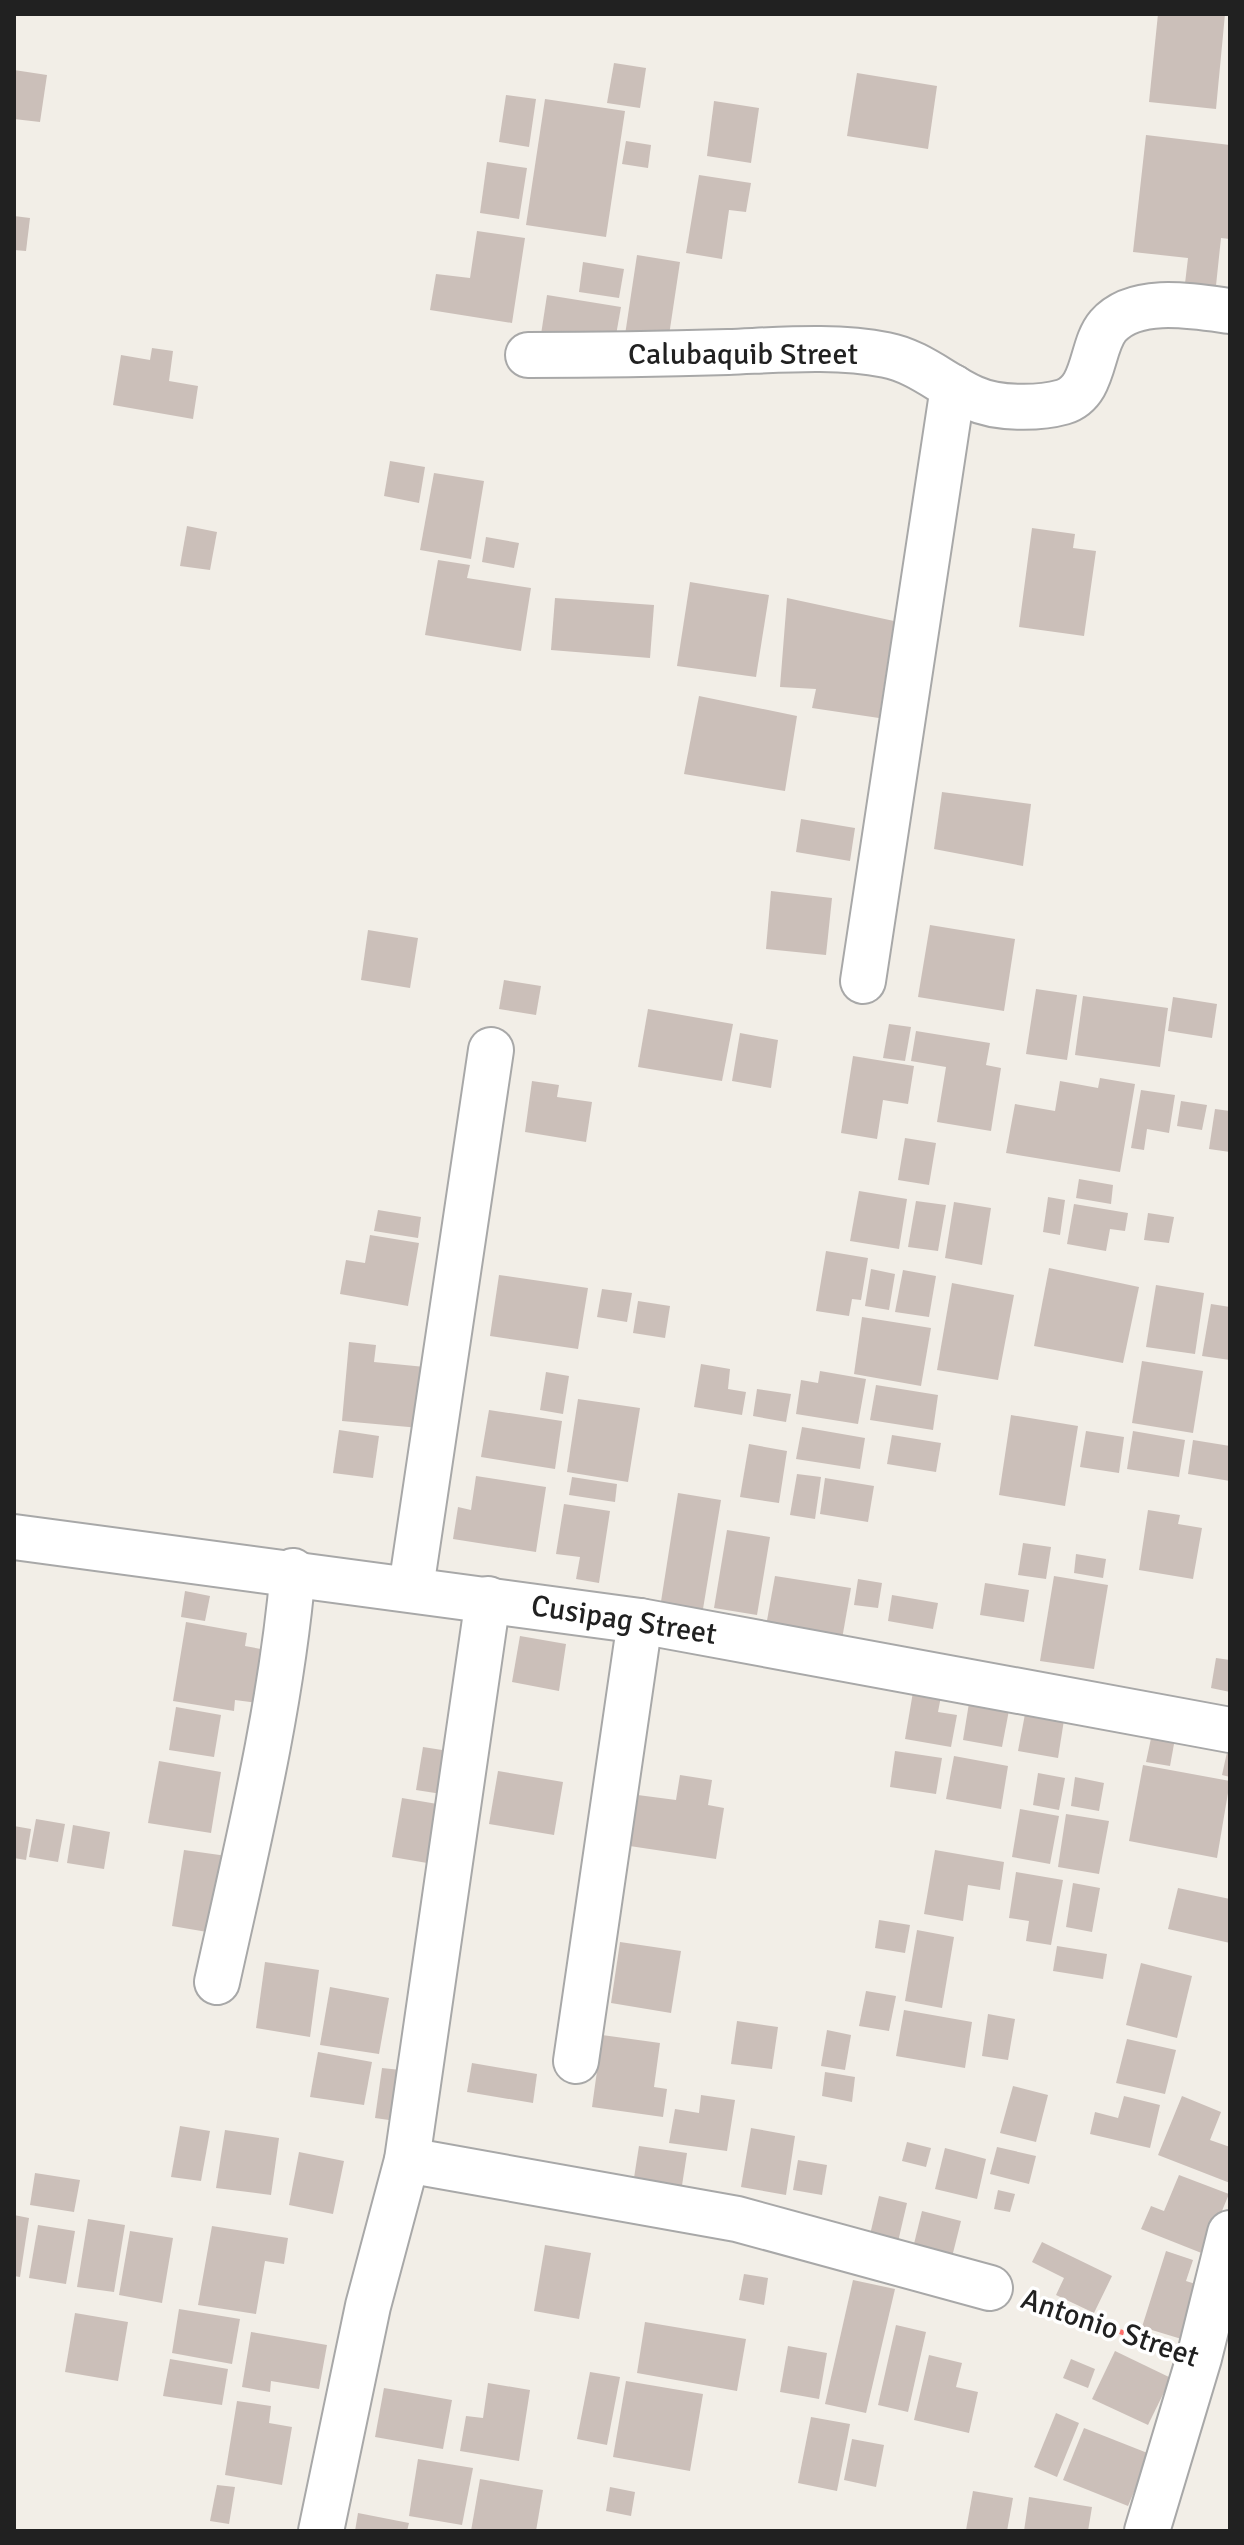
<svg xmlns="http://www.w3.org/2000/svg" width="1244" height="2545" viewBox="0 0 1244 2545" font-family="Signika,sans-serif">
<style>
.building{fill:#cbbfb9}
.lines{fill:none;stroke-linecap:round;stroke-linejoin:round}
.street-casing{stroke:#a8a8a8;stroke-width:48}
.path{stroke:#ff6e6b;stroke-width:5;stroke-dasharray:4 4;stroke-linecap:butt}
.street{stroke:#fff;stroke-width:44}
.labels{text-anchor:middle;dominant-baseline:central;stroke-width:7;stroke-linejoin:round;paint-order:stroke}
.street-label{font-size:30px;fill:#212121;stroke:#fff}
</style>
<rect width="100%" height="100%" fill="#f2eee7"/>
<g class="building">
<path d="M1158,14h67l-9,95 -67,-7z"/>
<path d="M614,63l32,5 -6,40 -33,-5z"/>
<path d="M14,70l33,5 -7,47 -26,-3z"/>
<path d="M857,73l80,13 -9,63 -81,-13z"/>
<path d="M506,95l30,4 -7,48 -30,-5z"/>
<path d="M545,99l80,12 -19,126 -80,-12z"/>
<path d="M714,101l45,7 -8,55 -44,-7z"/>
<path d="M1146,135l84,10v94l-9,-1 -6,57 -31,-3 4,-34 -55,-6z"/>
<path d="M626,141l25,4 -3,23 -26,-4z"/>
<path d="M487,162l40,6 -8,51 -39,-6z"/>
<path d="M699,175l52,8 -5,29 -17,-2 -7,49 -36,-6z"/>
<path d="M14,216l16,2 -4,33 -12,-1z"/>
<path d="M477,231l48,7 -13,85 -82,-13 6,-36 34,4z"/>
<path d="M637,255l43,7 -12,80 -43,-7z"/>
<path d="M583,262l41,7 -5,29 -40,-6z"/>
<path d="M547,295l74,12 -8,45 -73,-11z"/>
<path d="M152,348l21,3 -4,30 29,5 -5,33 -80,-14 8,-50 29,5z"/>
<path d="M390,461l35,6 -6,36 -35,-7z"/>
<path d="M434,473l50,8 -13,78 -51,-9z"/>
<path d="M187,526l30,6 -7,38 -30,-4z"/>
<path d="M1032,528l43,6 -2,14 23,3 -12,85 -65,-9z"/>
<path d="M486,537l33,6 -5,25 -32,-6z"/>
<path d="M438,560l32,5 -3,13 64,10 -10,63 -96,-16z"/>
<path d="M690,582l79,13 -13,82 -79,-11z"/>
<path d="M555,598l99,7 -4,53 -99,-8z"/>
<path d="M787,598l107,23 -15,97 -67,-10 4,-19 -36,-2z"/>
<path d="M699,696l98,20 -12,75 -101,-17z"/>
<path d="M942,792l89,12 -8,62 -89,-17z"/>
<path d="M801,819l54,9 -5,33 -54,-9z"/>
<path d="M771,891l61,7 -6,57 -60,-6z"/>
<path d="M930,925l85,14 -11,72 -86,-14z"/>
<path d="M368,930l50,8 -8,50 -49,-8z"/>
<path d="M504,980l37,6 -5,29 -37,-6z"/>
<path d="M1036,989l41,6 -10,65 -41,-6z"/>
<path d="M1083,996l85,12 -8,59 -85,-12z"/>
<path d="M1173,997l44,7 -5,34 -44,-7z"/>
<path d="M648,1009l85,15 -11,57 -84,-14z"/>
<path d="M889,1024l22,3 -6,34 -22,-3z"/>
<path d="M916,1031l74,12 -4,22 15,3 -10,63 -54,-9 9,-55 -35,-6z"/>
<path d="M740,1033l38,7 -7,48 -39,-7z"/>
<path d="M853,1056l61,10 -6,38 -25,-4 -6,39 -36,-6z"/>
<path d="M1100,1078l35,6 -15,88 -114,-19 9,-49 40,7 5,-30 38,7z"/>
<path d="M532,1081l27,4 -2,12 35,5 -6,40 -61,-10z"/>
<path d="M1141,1090l34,5 -6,38 -22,-4 -3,21 -13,-2z"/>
<path d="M1181,1101l26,4 -5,25 -25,-4z"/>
<path d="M1215,1109l15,2v41l-21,-3z"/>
<path d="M905,1138l31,5 -7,42 -31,-5z"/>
<path d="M1079,1179l34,6 -2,19 -35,-6z"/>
<path d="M859,1191l48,8 -8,50 -49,-8z"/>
<path d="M1048,1197l17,3 -5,35 -17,-3z"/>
<path d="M916,1201l30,4 -8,46 -30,-4z"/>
<path d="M954,1202l37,6 -9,57 -37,-7z"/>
<path d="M1074,1204l54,9 -3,18 -15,-2 -4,22 -39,-7z"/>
<path d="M378,1210l43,7 -3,21 -44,-7z"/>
<path d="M1148,1213l26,4 -5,26 -25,-3z"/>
<path d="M370,1235l49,8 -11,63 -68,-12 6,-34 19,3z"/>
<path d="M826,1251l42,7 -7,42 -9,-1 -3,17 -33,-5z"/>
<path d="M1049,1268l90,19 -16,76 -89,-17z"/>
<path d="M871,1269l24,5 -6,36 -24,-4z"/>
<path d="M903,1270l33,6 -7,41 -34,-5z"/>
<path d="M499,1275l89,13 -10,61 -88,-13z"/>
<path d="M952,1283l62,12 -16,85 -61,-10z"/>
<path d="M1156,1285l48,8 -9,61 -49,-7z"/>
<path d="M602,1289l30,4 -5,29 -30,-5z"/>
<path d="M638,1301l32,5 -5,32 -32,-5z"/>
<path d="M1211,1304l19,3v53l-28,-4z"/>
<path d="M862,1317l69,11 -10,58 -67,-12z"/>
<path d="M349,1342l27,3 -2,17 51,5 -5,61 -78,-7z"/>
<path d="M1142,1361l61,10 -10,62 -61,-10z"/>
<path d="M701,1364l29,5 -2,20 18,3 -4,23 -48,-8z"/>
<path d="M820,1371l46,8 -8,45 -62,-10 5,-34 17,3z"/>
<path d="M546,1372l23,4 -6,38 -23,-4z"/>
<path d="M876,1385l62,10 -5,35 -63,-10z"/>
<path d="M757,1389l34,5 -5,28 -33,-6z"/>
<path d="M578,1399l62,9 -12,74 -61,-10z"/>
<path d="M489,1410l73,11 -7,48 -74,-12z"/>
<path d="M1011,1415l67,11 -13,80 -66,-11z"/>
<path d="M802,1427l63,11 -5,31 -64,-10z"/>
<path d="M339,1430l40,6 -6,42 -40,-5z"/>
<path d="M1086,1431l38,6 -5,36 -39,-6z"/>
<path d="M1133,1431l52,9 -6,37 -52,-8z"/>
<path d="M892,1435l49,8 -5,29 -49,-8z"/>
<path d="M1193,1440l37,6v35l-42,-7z"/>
<path d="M749,1444l38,7 -8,52 -39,-6z"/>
<path d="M797,1474l24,3 -6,42 -25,-4z"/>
<path d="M476,1476l70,11 -10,65 -83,-13 5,-32 13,3z"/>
<path d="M572,1477l45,7 -2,18 -46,-7z"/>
<path d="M825,1478l49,8 -6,36 -48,-8z"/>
<path d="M678,1493l43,7 -19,115 -42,-7z"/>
<path d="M564,1504l46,7 -11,72 -23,-4 4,-22 -24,-3z"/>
<path d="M1148,1510l32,5 -2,9 24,4 -9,51 -54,-9z"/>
<path d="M727,1530l43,7 -13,78 -43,-7z"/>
<path d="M1023,1543l28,4 -5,32 -28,-4z"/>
<path d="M1076,1554l30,5 -3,19 -29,-5z"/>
<path d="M775,1576l76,12 -9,51 -76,-13z"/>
<path d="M1054,1576l54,9 -14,84 -54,-8z"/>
<path d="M858,1579l24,4 -4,25 -24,-3z"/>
<path d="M985,1583l44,7 -5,32 -44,-7z"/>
<path d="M185,1591l25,5 -5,25 -24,-4z"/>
<path d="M892,1595l46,8 -5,26 -45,-8z"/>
<path d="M186,1622l61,11 -2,13 21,4 -9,53 -22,-3 -1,11 -61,-10z"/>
<path d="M520,1636l46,8 -7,47 -47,-9z"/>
<path d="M1216,1658l14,2v32l-19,-4z"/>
<path d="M914,1686l28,5 -4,21 19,3 -6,32 -46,-8z"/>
<path d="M969,1703l40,7 -7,37 -39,-7z"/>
<path d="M176,1707l45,8 -7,42 -45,-7z"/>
<path d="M1025,1714l39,6 -6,38 -40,-7z"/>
<path d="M1153,1729l23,4 -6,33 -24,-4z"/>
<path d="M1229,1743h1v34l-8,-2z"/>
<path d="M423,1747l32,5 -7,43 -32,-5z"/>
<path d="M895,1751l47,7 -6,36 -46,-7z"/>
<path d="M954,1756l54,10 -7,43 -55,-10z"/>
<path d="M159,1761l62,11 -10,61 -63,-10z"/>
<path d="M1143,1765l87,16 -13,77 -88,-17z"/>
<path d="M498,1771l65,11 -9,53 -65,-11z"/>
<path d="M1038,1773l27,5 -6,32 -26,-5z"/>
<path d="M680,1775l32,5 -4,25 16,3 -8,51 -93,-14 7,-51 46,6z"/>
<path d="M1075,1777l29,6 -5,28 -28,-5z"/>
<path d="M402,1798l47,8 -10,59 -47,-8z"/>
<path d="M1020,1809l39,7 -9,48 -38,-7z"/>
<path d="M1066,1814l43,7 -10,53 -41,-7z"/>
<path d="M36,1819l29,5 -7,38 -29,-5z"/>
<path d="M73,1825l37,7 -6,37 -37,-6z"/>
<path d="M14,1826l17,3 -5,31 -12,-2z"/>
<path d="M184,1850l43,6 -14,77 -41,-7z"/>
<path d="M935,1850l69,12 -4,28 -32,-5 -5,36 -39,-7z"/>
<path d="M1016,1872l47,8 -12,65 -25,-4 3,-20 -20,-3z"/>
<path d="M1073,1883l27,5 -8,44 -26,-5z"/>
<path d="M1178,1888l52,11v44l-62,-14z"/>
<path d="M879,1920l31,5 -5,28 -30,-5z"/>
<path d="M917,1930l37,7 -12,71 -37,-7z"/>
<path d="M620,1942l61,9 -10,62 -60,-10z"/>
<path d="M1057,1946l50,8 -4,25 -50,-8z"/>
<path d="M265,1962l54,8 -9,67 -54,-9z"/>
<path d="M1141,1963l51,13 -15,62 -51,-13z"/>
<path d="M330,1987l59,11 -10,56 -59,-9z"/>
<path d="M866,1991l30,5 -7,35 -30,-5z"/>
<path d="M904,2010l68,12 -7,46 -69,-12z"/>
<path d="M988,2014l27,5 -7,41 -26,-4z"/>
<path d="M737,2021l41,6 -6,42 -41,-5z"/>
<path d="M827,2030l24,5 -6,35 -24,-4z"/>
<path d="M602,2035l58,8 -6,44 13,2 -4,28 -71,-10z"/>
<path d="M1127,2039l49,11 -11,44 -49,-11z"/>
<path d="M318,2052l54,10 -8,43 -54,-8z"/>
<path d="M472,2063l65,11 -4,29 -66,-11z"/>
<path d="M382,2068l28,3 -7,51 -28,-4z"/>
<path d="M825,2072l30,5 -3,25 -30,-6z"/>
<path d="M1013,2086l35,9 -12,47 -36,-9z"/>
<path d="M701,2095l34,5 -8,51 -58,-8 6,-34 24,4z"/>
<path d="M1124,2096l36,9 -10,43 -60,-14 5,-22 23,6z"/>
<path d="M1182,2096l39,16 -11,28 20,7v36l-72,-28z"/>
<path d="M180,2126l30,5 -9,50 -30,-4z"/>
<path d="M751,2128l44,8 -9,59 -45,-8z"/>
<path d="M225,2130l54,8 -8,57 -55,-7z"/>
<path d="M907,2142l24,6 -5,19 -24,-6z"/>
<path d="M639,2146l48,7 -8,52 -48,-8z"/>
<path d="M997,2147l39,9 -7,28 -39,-10z"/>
<path d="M945,2148l41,11 -9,40 -42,-10z"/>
<path d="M299,2152l45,9 -11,53 -44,-9z"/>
<path d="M798,2160l29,5 -5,30 -29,-5z"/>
<path d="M35,2173l45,7 -6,32 -44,-7z"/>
<path d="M1179,2175l50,19 -25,60 -63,-25 10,-23 13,5z"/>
<path d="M998,2190l17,4 -5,18 -16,-3z"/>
<path d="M879,2196l28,7 -10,43 -28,-7z"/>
<path d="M922,2211l39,10 -10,40 -39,-9z"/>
<path d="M14,2215l15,3 -9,59 -6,-1z"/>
<path d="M88,2219l37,6 -11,67 -37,-5z"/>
<path d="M38,2225l37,6 -9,53 -37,-6z"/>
<path d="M212,2226l76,12 -4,26 -19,-3 -9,53 -58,-9z"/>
<path d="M130,2231l43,7 -11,65 -43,-8z"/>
<path d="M1042,2242l70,34 -18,37 -38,-18 8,-17 -32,-16z"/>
<path d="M545,2245l46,8 -12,66 -45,-8z"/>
<path d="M1166,2251l27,9 -7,21 19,6 -17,54 -46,-14z"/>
<path d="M744,2274l24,4 -4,27 -25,-5z"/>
<path d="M853,2280l42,9 -29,124 -41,-9z"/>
<path d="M179,2309l61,10 -8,45 -60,-11z"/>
<path d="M75,2313l53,9 -10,59 -53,-9z"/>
<path d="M645,2322l101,17 -9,52 -100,-18z"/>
<path d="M896,2325l30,7 -18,80 -30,-7z"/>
<path d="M251,2332l76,13 -8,44 -48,-8 -1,11 -28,-5z"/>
<path d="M788,2346l39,7 -8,46 -39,-7z"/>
<path d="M1115,2351l56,27 -23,47 -56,-26z"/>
<path d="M929,2355l33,8 -6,24 22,5 -9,41 -55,-13z"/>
<path d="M170,2359l58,10 -6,36 -59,-9z"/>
<path d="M1071,2359l24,10 -7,19 -25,-10z"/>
<path d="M590,2372l30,5 -13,68 -30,-6z"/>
<path d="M626,2381l77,13 -13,77 -77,-14z"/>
<path d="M488,2383l42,7 -11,71 -59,-10 6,-35 17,2z"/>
<path d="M384,2388l68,12 -9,49 -68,-12z"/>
<path d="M237,2401l34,5 -2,17 23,4 -10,58 -57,-10z"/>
<path d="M1056,2413l23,10 -22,54 -23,-10z"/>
<path d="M811,2417l39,7 -13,67 -39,-8z"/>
<path d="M1084,2428l66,26 -22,52 -65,-26z"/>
<path d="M852,2439l32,6 -8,42 -32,-7z"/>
<path d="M418,2459l55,9 -11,57 -53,-9z"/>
<path d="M480,2479l63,11 -7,41h-65z"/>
<path d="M217,2485l18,2 -6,37 -19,-3z"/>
<path d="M610,2487l25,5 -4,24 -25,-5z"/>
<path d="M973,2491l40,7 -6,33 -41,-1z"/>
<path d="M1029,2497l63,10 -4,24h-64z"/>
<path d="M358,2513l51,10 -2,8h-52z"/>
</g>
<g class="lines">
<g class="street-casing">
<g id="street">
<path d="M528,355c67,0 134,-1 200,-3 52,-2 108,-7 158,3 32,6 58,30 87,43 24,11 65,11 90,4 33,-10 27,-55 45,-76 27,-31 86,-20 122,-15"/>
<path d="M863,981l90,-594"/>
<path d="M14,1537l626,84 590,109"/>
<path d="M411,1588l80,-538"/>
<path d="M217,1982c30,-136 64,-272 76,-411"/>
<path d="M576,2061l64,-440"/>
<path d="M407,2160l330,59 253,69"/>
<path d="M321,2531l47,-225 39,-146 81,-561"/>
<path d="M1147,2531l52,-173 31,-125"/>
</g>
</g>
<path class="path" d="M1029,2301l131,44"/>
<use href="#street" class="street"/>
</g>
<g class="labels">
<g class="street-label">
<text x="743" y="354">Calubaquib Street</text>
<text transform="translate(624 1620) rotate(9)">Cusipag Street</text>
<text transform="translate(1110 2328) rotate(19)">Antonio Street</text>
</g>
</g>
<rect width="1244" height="2545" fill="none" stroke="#212121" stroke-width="32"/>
</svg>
